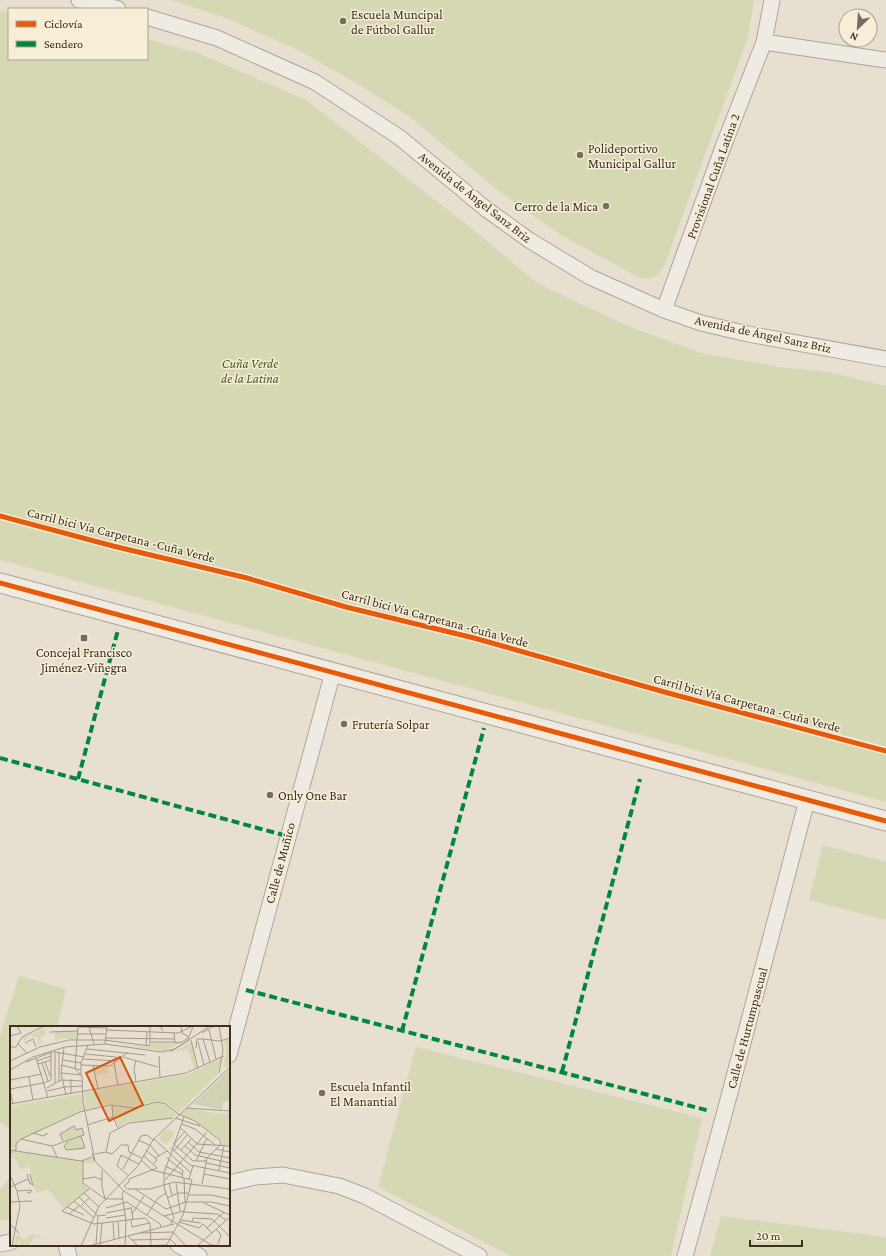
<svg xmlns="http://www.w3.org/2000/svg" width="886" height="1256" viewBox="0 0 886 1256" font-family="'Crimson Pro',serif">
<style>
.green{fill:#d6d7b3}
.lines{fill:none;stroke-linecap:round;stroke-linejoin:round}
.minor-casing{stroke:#ada599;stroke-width:17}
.tertiary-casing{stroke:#ada599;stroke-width:21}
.minor{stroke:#efebe3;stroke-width:15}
.tertiary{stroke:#efebe3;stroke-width:19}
.quiet{stroke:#00873e;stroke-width:4;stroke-dasharray:8 4;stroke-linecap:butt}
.cycleway-casing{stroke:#f7eed8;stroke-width:8}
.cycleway{stroke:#e8590c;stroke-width:5}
.poi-dot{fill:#786c5e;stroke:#f7eed8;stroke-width:1.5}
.labels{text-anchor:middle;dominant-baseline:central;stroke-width:3;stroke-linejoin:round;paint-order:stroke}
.poi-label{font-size:13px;fill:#3d2e20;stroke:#f7eed8;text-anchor:start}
.street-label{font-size:13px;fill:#3d2e20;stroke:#f7eed8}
.park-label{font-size:13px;font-style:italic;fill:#4d5a26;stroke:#f7eed8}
.inset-road{fill:none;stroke:#a3998a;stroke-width:1}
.view{fill:#d7550e;fill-opacity:0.15;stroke:#d7550e;stroke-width:2}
.inset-edge{fill:none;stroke:#3d2e20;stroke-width:2}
</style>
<rect width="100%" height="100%" fill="#e7e0d1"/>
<g class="green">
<path d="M170,0h584l-6,37 -75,205c-3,8 -9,30 -17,34 -5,3 -11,2 -16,2l-79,-43 -60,-42 -91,-76 -59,-37 -55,-31 -70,-31z"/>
<path d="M0,11l9,1v47h138v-20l51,14 108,47 169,131 62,52 86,41 78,29 77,14 50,5 58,14v416l-886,-242z"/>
<path d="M823,845l63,17v58l-77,-20z"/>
<path d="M19,976l47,13 -9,38h-46v103l-11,-8v-86z"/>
<path d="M416,1047l286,71 -31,138h-160l-133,-69z"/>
<path d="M11,1176v43l-11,2v-31z"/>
<path d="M721,1216l165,21v19h-176z"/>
</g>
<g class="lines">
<g class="minor-casing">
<g id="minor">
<path d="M79,0l19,3 20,6"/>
<path d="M772,0l-8,42 122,18"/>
<path d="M147,17l70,21 98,44 84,55 87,72 43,31 61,37 74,33 37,13 47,11 138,25"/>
<path d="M664,310l59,-163 41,-105"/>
<path d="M229,1055l104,-383"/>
<path d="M229,1183l26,-6 28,-2 56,11 26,10 114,60"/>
<path d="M0,1244l11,-2"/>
<path d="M66,1245l3,11"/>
<path d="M178,1245l21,11"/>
<path d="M685,1256l39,-141 83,-315"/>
</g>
</g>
<g class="tertiary-casing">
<path id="tertiary" d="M0,583l886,238"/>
</g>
<use href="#minor" class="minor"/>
<use href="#tertiary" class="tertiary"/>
<g class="quiet">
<path d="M0,758l287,78"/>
<path d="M78,779l40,-149"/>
<path d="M246,990l464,121"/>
<path d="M402,1031l82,-303"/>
<path d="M562,1072l78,-293"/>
</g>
<g class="cycleway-casing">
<g id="cycleway">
<path d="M0,516l113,30 134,32 99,29 128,31 194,55 218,58"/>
<path d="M0,583l886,238"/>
</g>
</g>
<use href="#cycleway" class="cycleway"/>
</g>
<g class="poi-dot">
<circle cx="343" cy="21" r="4"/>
<circle cx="580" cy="155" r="4"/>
<circle cx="606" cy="206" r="4"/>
<rect x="80" y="634" width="8" height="8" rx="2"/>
<circle cx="344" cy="724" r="4"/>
<circle cx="270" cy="795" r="4"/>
<circle cx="322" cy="1093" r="4"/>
</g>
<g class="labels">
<g class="poi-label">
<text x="351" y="14">Escuela Muncipal<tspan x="351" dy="15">de Fútbol Gallur</tspan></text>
<text x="588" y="148">Polideportivo<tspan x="588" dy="15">Municipal Gallur</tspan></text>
<text x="598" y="206" text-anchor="end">Cerro de la Mica</text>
<text x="84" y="652" text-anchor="middle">Concejal Francisco<tspan x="84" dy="15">Jiménez-Viñegra</tspan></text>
<text x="352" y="724">Frutería Solpar</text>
<text x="278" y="795">Only One Bar</text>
<text x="330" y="1086">Escuela Infantil<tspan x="330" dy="15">El Manantial</tspan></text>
</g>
<g class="street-label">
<text transform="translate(713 176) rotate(-70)">Provisional Cuña Latina 2</text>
<text transform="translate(475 197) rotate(38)">Avenida de Ángel Sanz Briz</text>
<text transform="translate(763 334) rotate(12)">Avenida de Ángel Sanz Briz</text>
<text transform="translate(121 535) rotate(14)">Carril bici Vía Carpetana -Cuña Verde</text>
<text transform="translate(435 618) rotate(15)">Carril bici Vía Carpetana -Cuña Verde</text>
<text transform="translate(747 703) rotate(15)">Carril bici Vía Carpetana -Cuña Verde</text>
<text transform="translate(280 863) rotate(-75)">Calle de Muñico</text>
<text transform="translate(747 1028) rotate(-75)">Calle de Hurtumpascual</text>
</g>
<g class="park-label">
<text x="250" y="363">Cuña Verde<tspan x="250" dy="15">de la Latina</tspan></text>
</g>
</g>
<g transform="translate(10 1026)">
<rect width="220" height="220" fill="#e7e0d1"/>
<path d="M37,1l-3,3 2,5 -6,3 2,5 -4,2 -1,-8 -4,1 -2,-3 -7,6 -2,-3zM67,5l-1,8 -14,-1 -7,4v-10zM220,13v26l-7,4 3,-18 -2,-10zM173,16l-19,9 -51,-7 38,3 1,-4zM182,16l5,25 -3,2 -6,-20 -14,3zM212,32l-5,17 -39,38 -9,-9 -12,-3 -23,6 -24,-3 -24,6 -2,-18 105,-18zM84,40l13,1 1,6 -12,2zM71,68l3,16 -64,29 -5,9 -5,-1v-41zM148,77l9,2 9,9 -5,5 -42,2 -10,6 -5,-8 -1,-13 21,3zM178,82l32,6 10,-1v33l-9,-1 2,-4 -28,-20 -16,-7zM64,100l2,3 5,-1 3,7 -3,1 4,12 -5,2h-14l-2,-4 4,-5h-5l-3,-7zM159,103l6,4 -9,12 -7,-6 6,-9zM0,124l73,11 8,-3 4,5h-12v20l5,6 -24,19 -16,-18 -12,3 -7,-27 -8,4 -4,-6 2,-2 -9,-6zM7,208l7,6 8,-6 9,2v3l-6,-2 -8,9h-6l-2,-8 -2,8h-4z" fill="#d6d7b3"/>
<path d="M220,43v32l-7,1 -1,8 -29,-6z" fill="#d1d1b3"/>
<path class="inset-road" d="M68,0l-3,43 7,7 1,26 12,59M135,0h15l3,5M171,0l1,7 7,4M209,0l4,24 -4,23M68,1l28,1M79,1l5,17M96,4l72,3 15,-7M199,4l7,29M40,6l28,-1M164,7l1,10 7,-1 6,-4M192,7l12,-7M68,8h27M0,10l11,-3 -4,-7M95,12l69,1M178,13l5,-12M181,14l7,29M141,16h23M188,16l6,23M15,17l8,-4 3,8M8,18l9,9M95,18l2,-18M136,20l1,-14M0,21h6l6,-10 22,-11M54,22l-3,25 5,22M186,22l1,-9h6M77,23l58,6M45,26v31M45,26l29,5M160,26l40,-26M49,27v28M75,28l31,3 2,2M149,30l1,22M113,31l35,10M26,32l12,40M73,33l33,2M53,34l18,3M126,34l-2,9 2,13M0,35l30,-14 29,-7h35l46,6v-19M27,35l14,-5M16,36l29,-11M35,36l5,14M200,36l-7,-23 17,2 10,-3M32,37l6,18M104,37l4,22M28,38l13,-4M51,39l20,5M71,39l29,1 18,-14M83,39l5,24M0,44l23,-13 32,-10 40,-3 56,8 14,-3 14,-9M51,47l20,2M71,49v-12l7,-18M19,51l4,23M41,51v-25M61,53v15M0,54l32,-6M37,62l14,-8 21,1M0,63l34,-6 7,-3v-3M0,63l3,15M37,65l18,-4 17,-1M0,78l176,-31 38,-17M102,79l1,12M176,82l44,3M165,92l25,8M172,98l13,5 20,16M77,99l26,-8 5,11M170,101l17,17 33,2M24,107l9,3 4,-2v-1l-2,2M11,113l31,7 29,-10M144,113l37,34M128,114l11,5M53,115l-3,-7 14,-8 2,4 6,-2 2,7M58,116l-4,4 2,4 19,-2 -4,-12 3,-1M178,116l11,10 31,6M163,117l20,18h14M165,117l10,-12M140,119l9,11M42,120l5,11M175,120l10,9 35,8M161,122l19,17 40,8M206,123l14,3M0,124l71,11 11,-4M4,124h2v-6l5,-5 59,-27 30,-7 24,3 23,-6 9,2 12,10 17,7 26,20 -1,4M136,124l11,10 -3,4M171,124l11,-12M164,125l13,-16M96,126l6,2 9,-9h7l1,7 13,6M82,127l2,7 31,32 88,54M85,128l11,-2 4,-19 19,-10 44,-5M145,132l12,-7M157,132l16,13 -1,6M73,134v23l22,16M131,134l11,10 40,10 -9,35 -17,31M186,135l11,-23M196,137l24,5M155,140l17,8M113,143l18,-33 6,-1 6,5M92,144v17l3,12h18M209,144l5,-24M17,148l3,10h3M20,148l3,12M194,148l26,5M0,149l7,16 3,15 -8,40M118,149l-11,-9 4,-11 18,9M174,152l1,25M73,153l12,-2 7,3M119,153l28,-11 -14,-13M179,153l4,-13M155,154l42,-48M159,157l3,12M166,157l4,28M192,158l5,-26 13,-13M0,161l18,-8M116,162l-2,-2 5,-4v-3M79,163l-27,22 32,13 51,-6M116,163h24l24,-7 56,7M125,163l31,20 20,-7h25l19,4M7,165l14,-1v2l-4,1M114,165l-2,3 4,27 -1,25M74,167l15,14M178,169h23l19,4M69,171l19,19 8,-1M157,172l11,-5h10M64,175l19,16M0,176l22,-1M194,177l26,12M57,181l17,8M70,181l9,-9M121,181l2,13M96,182l21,-6 33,22 1,3M174,186l33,2 9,6M96,187l25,-5M59,188l10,-8M122,188l12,-18M137,189l11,-17 8,-5M154,190l20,-5M96,192l19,-3M135,192l5,5 1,23M121,194l1,7 18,-4M170,194l21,3M108,196l1,16M169,196l20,6 4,-4M182,196l1,-4 19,1 18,18M103,197l1,16M0,198l9,9M193,198l9,9M160,199l4,-7 -10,-31v-14l20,-56M197,202l17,-16M206,203l5,6 -3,9M130,207l33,-1 13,14M118,210l10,10M122,214l38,-1 7,7M86,218l2,-28M202,219l15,1M71,220l18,-40 39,-40 15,-26 77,-73M79,220l85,-22M90,220l2,-23M129,220l28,-1M187,220l33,-29"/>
<path class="view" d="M110,31l23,48 -34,16 -23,-48z"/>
<rect width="220" height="220" class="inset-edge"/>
</g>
<rect x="8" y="8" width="140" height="52" fill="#f7eed8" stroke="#ada18e"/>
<rect x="16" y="21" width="20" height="6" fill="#e8590c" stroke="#ada18e"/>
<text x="44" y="28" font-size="12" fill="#3d2e20">Ciclovía</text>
<rect x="16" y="41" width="20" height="6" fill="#00873e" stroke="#ada18e"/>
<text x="44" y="48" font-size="12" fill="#3d2e20">Sendero</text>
<g transform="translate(858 28) rotate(205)"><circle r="19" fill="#f7eed8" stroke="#ada18e"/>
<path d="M0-3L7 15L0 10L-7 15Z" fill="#786c5e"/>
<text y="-6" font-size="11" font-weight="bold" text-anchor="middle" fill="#3d2e20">N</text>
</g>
<path d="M750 1240v6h52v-6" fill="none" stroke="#3d2e20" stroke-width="2"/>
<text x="756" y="1240" font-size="12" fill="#3d2e20" stroke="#f7eed8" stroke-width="3" paint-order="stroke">20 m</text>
</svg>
